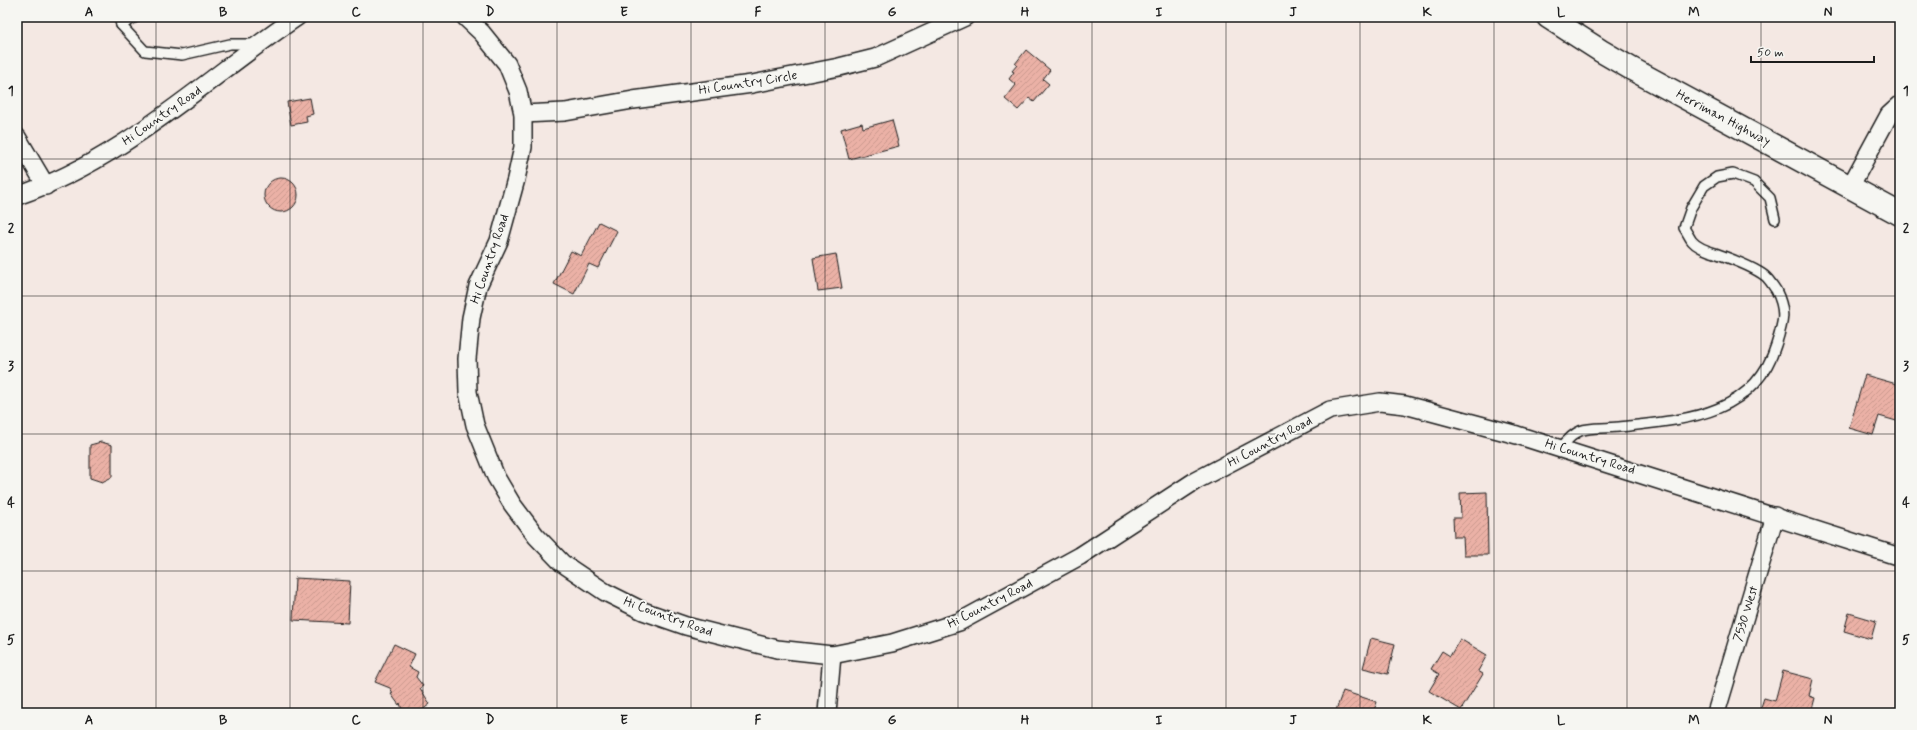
<svg xmlns="http://www.w3.org/2000/svg" width="1917" height="730" viewBox="0 0 1917 730" font-family="Mynerve,sans-serif">
<style>
.building{fill:url(#building-hatch);stroke:#1c1c1c}
.lines{fill:none;stroke-linecap:round;stroke-linejoin:round}
.lane-casing{stroke:#1c1c1c;stroke-width:12}
.street-casing{stroke:#1c1c1c;stroke-width:20}
.secondary-casing{stroke:#1c1c1c;stroke-width:25}
.lane{stroke:#f6f6f2;stroke-width:9}
.street{stroke:#f6f6f2;stroke-width:17}
.secondary{stroke:#f6f6f2;stroke-width:22}
.grid{fill:none;stroke:#1c1c1c;stroke-width:1;stroke-opacity:0.55}
.labels{text-anchor:middle;dominant-baseline:central;stroke-width:4;stroke-linejoin:round;paint-order:stroke}
.street-label{font-size:13px;fill:#1c1c1c;stroke:#f6f6f2}
.neatline{fill:none;stroke:#1c1c1c;stroke-width:1.5}
.grid-label{font-size:13px;text-anchor:middle;font-weight:bold;fill:#1c1c1c}
</style>
<defs>
<pattern id="building-hatch" width="6" height="6" patternUnits="userSpaceOnUse"><rect width="6" height="6" fill="#ebb1a6"/><path d="M-1 1l2-2M0 6l6-6M5 7l2-2" fill="none" stroke="#c9988e"/></pattern>
</defs>
<rect width="100%" height="100%" fill="#f4e8e3"/>
<filter id="ink" filterUnits="userSpaceOnUse"><feTurbulence type="fractalNoise" baseFrequency=".025" numOctaves="2"/><feDisplacementMap in="SourceGraphic" scale="8" xChannelSelector="R" yChannelSelector="G"/><feConvolveMatrix kernelMatrix="1 2 1 2 8 2 1 2 1" color-interpolation-filters="sRGB"/></filter>
<g filter="url(#ink)">
<g class="building">
<path d="M1026,50l24,20 -7,9 6,5 -15,18 -5,-4 -11,12 -13,-11 11,-14 -7,-6 5,-7 -2,-1 5,-6 -2,-1z"/>
<path d="M310,98l3,16 -7,2 1,6 -16,3 -4,-23z"/>
<path d="M892,120l7,26 -50,13 -8,-30 21,-6 1,5z"/>
<circle cx="281" cy="195" r="17"/>
<path d="M599,222l18,9 -19,37 -9,-4 -15,30 -20,-10 17,-33 10,5z"/>
<path d="M836,254l6,34 -24,3 -5,-33z"/>
<path d="M1865,375l35,10v37l-21,-6 -6,19 -24,-7z"/>
<path d="M101,442l11,3v32l-10,5 -12,-4v-33z"/>
<path d="M1487,492l1,63h-24l-1,-18h-9l-1,-19h8l-1,-25z"/>
<path d="M295,578l55,3 -2,42 -55,-3z"/>
<path d="M1849,613l27,8 -5,18 -27,-8z"/>
<path d="M1371,638l24,6 -7,30 -25,-6z"/>
<path d="M1460,639l27,16 -9,16 5,3 -22,36 -32,-19 10,-17 -8,-5 11,-18 8,5z"/>
<path d="M394,644l21,10 -6,13 9,5 -2,5 7,9 -3,2 10,16 -9,7 1,2h-17l-3,-3 -2,-7 -1,2 -8,-11 2,-1 -3,-5 -15,-6z"/>
<path d="M1783,671l30,8 -4,17 6,2 -4,15h-52l5,-15 11,3z"/>
<path d="M1343,691l34,11 -4,11h-38z"/>
</g>
<g class="lines">
<g class="lane-casing">
<g id="lane">
<path d="M119,17l2,8 24,26 37,4 48,-11h25"/>
<path d="M121,25l15,-8"/>
<path d="M1561,448c19,-26 31,-18 58,-21 63,-7 135,-10 157,-82 7,-22 11,-33 0,-55 -3,-4 -7,-11 -11,-14 -11,-9 -36,-18 -50,-23 -7,-2 -18,-6 -23,-12 -3,-4 -5,-9 -8,-13l7,-20 13,-22 13,-9 16,-3 21,8 16,16 5,21"/>
</g>
</g>
<g class="street-casing">
<g id="street">
<path d="M465,17l17,16 25,31 11,27 5,23v33l-7,32 -17,62 -21,45 -7,32 -4,41 1,33 7,33 21,52 16,27 24,32 26,27 43,29 38,19 43,15 91,23 55,6 60,-12 67,-21 121,-66 115,-75 135,-71 50,-8 25,3 112,30 383,122"/>
<path d="M523,114l42,-2 68,-12 119,-16 87,-17 36,-9 90,-41"/>
<path d="M17,137l29,49"/>
<path d="M1850,187l39,-72 11,-10"/>
<path d="M17,196c107,-36 188,-117 280,-179"/>
<path d="M827,713l5,-58"/>
<path d="M1716,713l59,-197"/>
</g>
</g>
<g class="secondary-casing">
<path id="secondary" d="M1548,17l53,34 31,18 268,145"/>
</g>
<use href="#lane" class="lane"/>
<use href="#street" class="street"/>
<use href="#secondary" class="secondary"/>
</g>
</g>
<path class="grid" d="M156,17v696M290,17v696M423,17v696M557,17v696M691,17v696M825,17v696M958,17v696M1092,17v696M1226,17v696M1360,17v696M1494,17v696M1627,17v696M1761,17v696M17,159h1883M17,296h1883M17,434h1883M17,571h1883"/>
<g class="labels">
<g class="street-label">
<text transform="translate(748 83) rotate(-9)">Hi Country Circle</text>
<text transform="translate(162 116) rotate(-35)">Hi Country Road</text>
<text transform="translate(1723 118) rotate(28)">Herriman Highway</text>
<text transform="translate(490 259) rotate(-71)">Hi Country Road</text>
<text transform="translate(1270 442) rotate(-28)">Hi Country Road</text>
<text transform="translate(1590 457) rotate(17)">Hi Country Road</text>
<text transform="translate(990 604) rotate(-27)">Hi Country Road</text>
<text transform="translate(1746 614) rotate(-73)">7530 West</text>
<text transform="translate(668 617) rotate(20)">Hi Country Road</text>
</g>
</g>
<rect width="1917" height="730" fill="none" stroke="#f6f6f2" stroke-width="44"/>
<path d="M1751 56v6h123v-6" fill="none" stroke="#1c1c1c" stroke-width="2"/>
<text x="1757" y="56" font-size="12" fill="#1c1c1c" stroke="#f6f6f2" stroke-width="3" paint-order="stroke">50 m</text>
<rect x="22" y="22" width="1873" height="686" class="neatline"/>
<g class="grid-label">
<text x="89" y="16">A</text>
<text x="223" y="16">B</text>
<text x="356" y="16">C</text>
<text x="490" y="16">D</text>
<text x="624" y="16">E</text>
<text x="758" y="16">F</text>
<text x="892" y="16">G</text>
<text x="1025" y="16">H</text>
<text x="1159" y="16">I</text>
<text x="1293" y="16">J</text>
<text x="1427" y="16">K</text>
<text x="1561" y="16">L</text>
<text x="1694" y="16">M</text>
<text x="1828" y="16">N</text>
<text x="11" y="95">1</text>
<text x="1906" y="95">1</text>
<text x="11" y="232">2</text>
<text x="1906" y="232">2</text>
<text x="11" y="370">3</text>
<text x="1906" y="370">3</text>
<text x="11" y="507">4</text>
<text x="1906" y="507">4</text>
<text x="11" y="644">5</text>
<text x="1906" y="644">5</text>
<text x="89" y="724">A</text>
<text x="223" y="724">B</text>
<text x="356" y="724">C</text>
<text x="490" y="724">D</text>
<text x="624" y="724">E</text>
<text x="758" y="724">F</text>
<text x="892" y="724">G</text>
<text x="1025" y="724">H</text>
<text x="1159" y="724">I</text>
<text x="1293" y="724">J</text>
<text x="1427" y="724">K</text>
<text x="1561" y="724">L</text>
<text x="1694" y="724">M</text>
<text x="1828" y="724">N</text>
</g>
</svg>
